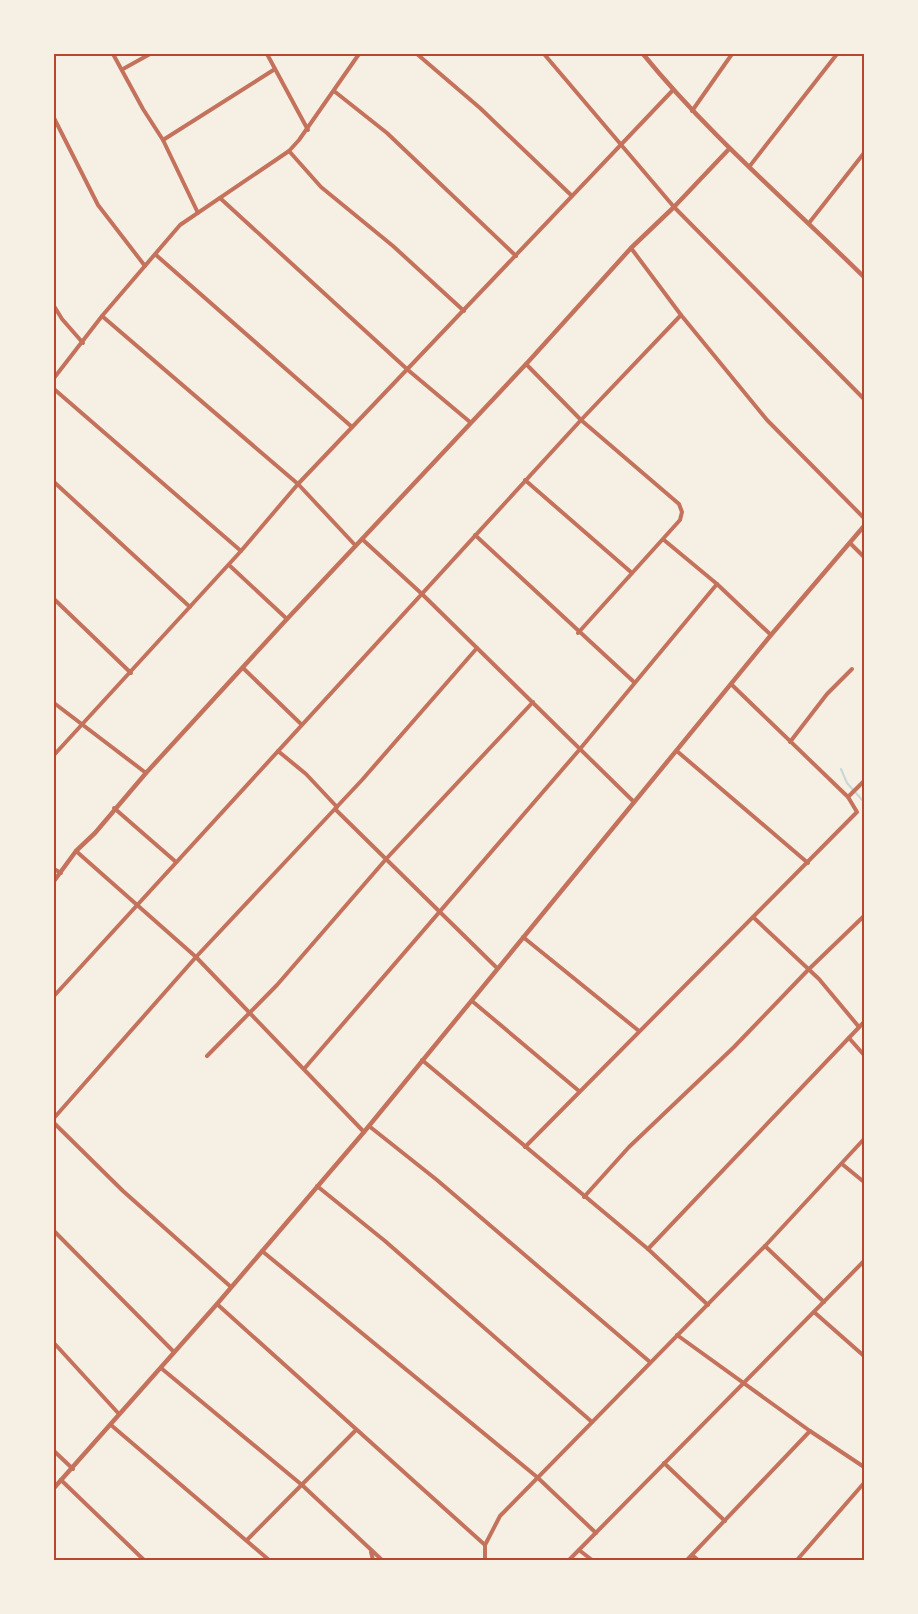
<svg xmlns="http://www.w3.org/2000/svg" width="918" height="1614" viewBox="0 0 918 1614" font-family="'DM Sans',sans-serif">
<style>
.lines{fill:none;stroke-linecap:round;stroke-linejoin:round}
.stream{stroke:#c9d6d2;stroke-width:2}
.minor{stroke:#c5725c;stroke-width:4}
.tertiary{stroke:#c5725c;stroke-width:4.5}
.neatline{fill:none;stroke:#b5482f;stroke-width:2}
</style>
<rect width="100%" height="100%" fill="#f6efe4"/>
<g class="lines">
<path class="stream" d="M841,769l6,14 17,19"/>
<g class="minor">
<path d="M113,54l30,55 20,31 35,73"/>
<path d="M267,54l41,76"/>
<path d="M417,54l63,54 91,87"/>
<path d="M544,54l130,153 190,192"/>
<path d="M123,69l27,-15"/>
<path d="M334,91l53,42 129,123"/>
<path d="M692,111l40,-57"/>
<path d="M54,118l44,87 47,61"/>
<path d="M163,140l112,-71"/>
<path d="M289,151l32,36 72,59 71,65"/>
<path d="M749,167l88,-113"/>
<path d="M220,198l188,172 62,52"/>
<path d="M809,223l55,-70"/>
<path d="M631,248l50,67 86,105 97,98"/>
<path d="M156,255l196,172"/>
<path d="M54,306l8,13 21,24"/>
<path d="M102,316l196,168 57,61"/>
<path d="M526,364l55,56 98,84 3,8 -2,8 -102,113"/>
<path d="M54,378l48,-62 78,-91 109,-74 10,-11 60,-86"/>
<path d="M54,389l187,162"/>
<path d="M525,480l107,93"/>
<path d="M54,482l136,125"/>
<path d="M475,535l159,147"/>
<path d="M362,539l60,55 212,208"/>
<path d="M664,540l53,44 54,51"/>
<path d="M850,543l14,14"/>
<path d="M229,565l58,54"/>
<path d="M54,599l77,74"/>
<path d="M243,668l58,56"/>
<path d="M54,703l92,70"/>
<path d="M790,742l37,-48 25,-25"/>
<path d="M278,751l28,23 31,33"/>
<path d="M678,752l130,111"/>
<path d="M54,755l187,-204 57,-67 375,-394"/>
<path d="M848,797l16,-16"/>
<path d="M114,808l62,54"/>
<path d="M335,809l162,159"/>
<path d="M76,851l120,106 168,175"/>
<path d="M54,869l7,4"/>
<path d="M753,917l66,62 40,48"/>
<path d="M523,937l116,94"/>
<path d="M54,996l527,-576 100,-105"/>
<path d="M472,1001l107,90"/>
<path d="M849,1038l15,17"/>
<path d="M207,1056l70,-71 110,-127 146,-156"/>
<path d="M422,1060l226,189 60,56"/>
<path d="M304,1069l276,-320 137,-165"/>
<path d="M54,1118l142,-161 166,-177 115,-132"/>
<path d="M54,1123l69,68 108,96"/>
<path d="M369,1126l68,54 213,182"/>
<path d="M525,1147l332,-335 -9,-15 -116,-112"/>
<path d="M842,1164l22,18"/>
<path d="M317,1186l68,55 207,181"/>
<path d="M584,1197l45,-50 105,-100 74,-77 56,-54"/>
<path d="M54,1231l120,121"/>
<path d="M765,1246l59,56"/>
<path d="M648,1249l216,-227"/>
<path d="M262,1251l275,226 59,56"/>
<path d="M217,1304l268,241"/>
<path d="M814,1312l50,44"/>
<path d="M677,1335l133,96 54,36"/>
<path d="M54,1343l65,71"/>
<path d="M161,1368l141,117 80,75"/>
<path d="M111,1425l158,135"/>
<path d="M54,1451l19,18"/>
<path d="M664,1463l61,58"/>
<path d="M61,1480l83,80"/>
<path d="M247,1540l109,-110"/>
<path d="M579,1550l13,10"/>
<path d="M371,1552l2,8"/>
<path d="M692,1555l6,5"/>
<path d="M485,1560v-15l15,-29 265,-270 99,-107"/>
<path d="M569,1560l295,-299"/>
<path d="M687,1560l123,-129"/>
<path d="M797,1560l67,-77"/>
</g>
<g class="tertiary">
<path d="M643,54c66,81 146,149 221,223"/>
<path d="M54,881l22,-30 19,-18 51,-60 141,-154 241,-257 103,-114 43,-41 55,-58"/>
<path d="M54,1488l163,-184 147,-172 407,-497 93,-109"/>
</g>
</g>
<rect width="918" height="1614" fill="none" stroke="#f6efe4" stroke-width="110"/>
<rect x="55" y="55" width="808" height="1504" class="neatline"/>
</svg>
